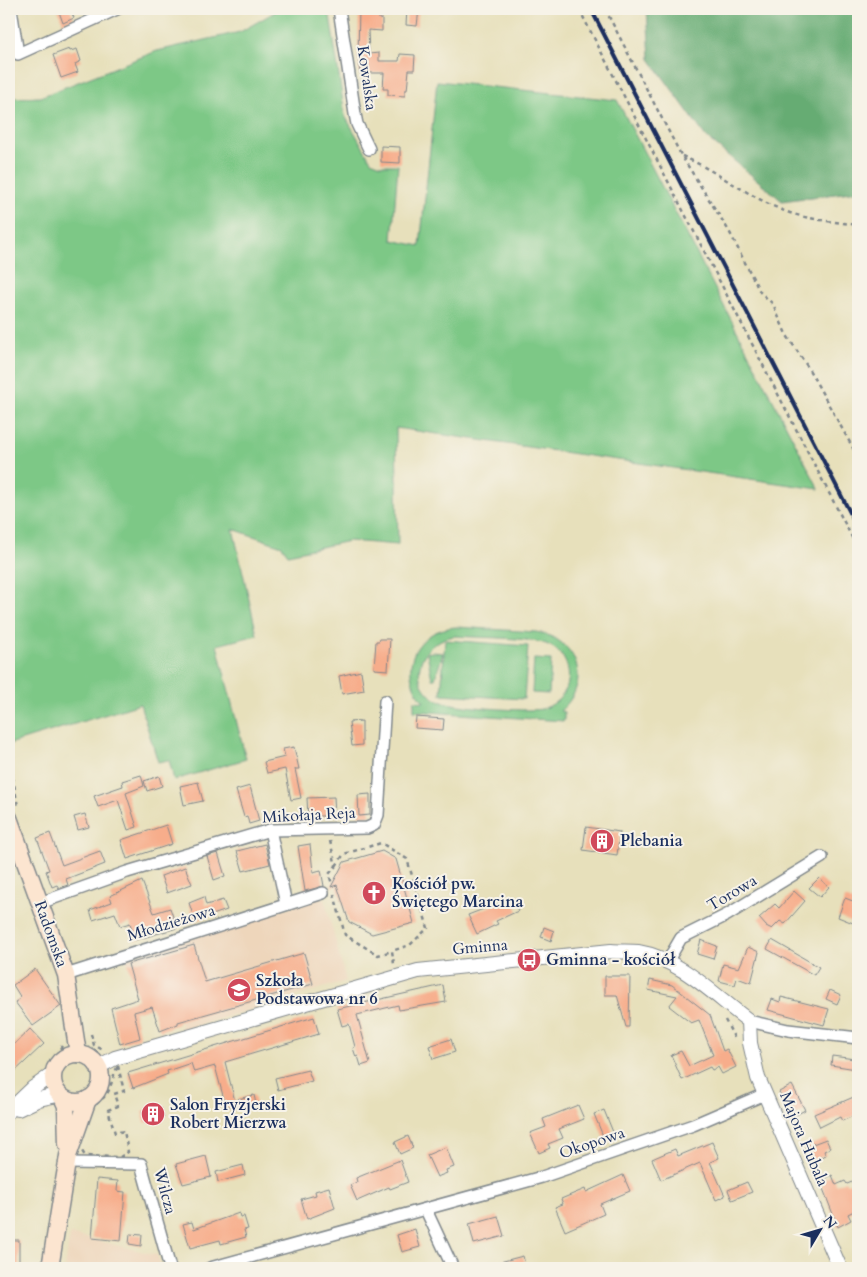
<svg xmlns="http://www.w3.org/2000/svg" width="867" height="1277" viewBox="0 0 867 1277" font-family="Cardo,serif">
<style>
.built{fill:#eed6bb}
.green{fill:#7dc886;stroke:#4c7c72;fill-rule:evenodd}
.forest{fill:#66ac73;stroke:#406e68}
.building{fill:#f7ad8b}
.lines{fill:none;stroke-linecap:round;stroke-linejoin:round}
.minor-casing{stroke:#81888c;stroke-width:14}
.tertiary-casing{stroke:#81888c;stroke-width:16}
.secondary-casing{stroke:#81888c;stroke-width:19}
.path{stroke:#81888c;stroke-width:2.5;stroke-dasharray:4 4;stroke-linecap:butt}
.minor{stroke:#fff;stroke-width:11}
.tertiary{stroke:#fff;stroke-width:14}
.secondary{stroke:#fce5d0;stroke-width:16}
.rail{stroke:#1b2f5e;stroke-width:4}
.labels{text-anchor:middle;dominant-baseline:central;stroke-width:4;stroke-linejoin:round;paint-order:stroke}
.street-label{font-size:16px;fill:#1b2f5e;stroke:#f7f3e8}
.poi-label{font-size:16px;font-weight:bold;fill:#1b2f5e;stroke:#f7f3e8;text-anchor:start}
</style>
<rect width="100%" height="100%" fill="#f7f3e8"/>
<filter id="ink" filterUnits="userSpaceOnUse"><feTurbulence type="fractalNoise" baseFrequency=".02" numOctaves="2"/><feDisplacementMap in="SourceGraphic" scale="10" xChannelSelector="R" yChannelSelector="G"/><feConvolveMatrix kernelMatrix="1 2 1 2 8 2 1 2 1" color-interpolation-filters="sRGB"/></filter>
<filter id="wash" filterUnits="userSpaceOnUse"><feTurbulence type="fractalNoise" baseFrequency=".0096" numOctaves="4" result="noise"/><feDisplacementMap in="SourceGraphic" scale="20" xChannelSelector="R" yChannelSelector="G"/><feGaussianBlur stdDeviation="1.12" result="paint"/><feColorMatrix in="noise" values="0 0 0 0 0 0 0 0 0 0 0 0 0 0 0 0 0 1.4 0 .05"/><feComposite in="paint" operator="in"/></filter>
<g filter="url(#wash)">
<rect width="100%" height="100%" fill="#e7e0bb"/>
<g class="built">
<path d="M324,897l22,84 -164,49 -11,-40 -43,-26 -2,-6z"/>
<path d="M70,1234l87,21 5,13h-97z"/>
</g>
<g class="green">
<path d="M280,9h49l16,107 26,45 10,4h17l-6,75 28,6 17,-165 180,19 202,389 -423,-61 2,117 -49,-4 -61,13 -6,-8 -49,-17 24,106 -40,10 29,114 -72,21 -5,-20 -11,2 -18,-58 -131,40v-646l31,-1 117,-46 83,-19z"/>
<path d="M457,627l79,5c42,7 57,51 24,79l4,1v9l-150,-10v-10l10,1c-28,-32 -9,-73 33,-75zM456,636c22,2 71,1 90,8 19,7 28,29 19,47 -5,9 -13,15 -23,18 -14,3 -93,-2 -105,-9 -33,-19 -16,-61 19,-64z"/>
<path d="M445,640l83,6 -4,53 -83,-5z"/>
<path d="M432,652l11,1 -8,26h-3l-5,-26z"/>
<path d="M534,659l17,1 -2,34 -17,-1z"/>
</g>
<path class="forest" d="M647,9h211v182l-76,10 -76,-64 -56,-78z"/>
<g id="blocks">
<g class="building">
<path d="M58,9h12l4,9 -11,5z"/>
<path d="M359,9l20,2v8h3v12l-14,-1 1,24 10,-1v8h20l1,-7 15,1 -1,15h-5l-2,20h-2v6l-17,-1v-6h-5l1,-16h-24l-2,-18z"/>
<path d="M407,9h12l-2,17 -11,-1z"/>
<path d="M69,49l1,2 7,-2 4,12 -6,3 3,8 -17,6 -8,-23z"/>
<path d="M381,146l19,1v16l-19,-1z"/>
<path d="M380,639h10l-2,31 -14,-1 2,-28h3z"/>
<path d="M361,671l3,19 -22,4 -3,-18z"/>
<path d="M416,717l28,2 -1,11 -28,-2z"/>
<path d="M362,721v24l-10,1 -3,-24z"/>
<path d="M294,747l5,22h-4l6,29 -10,2 -6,-31 -18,4 -3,-11 21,-5 -2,-8z"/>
<path d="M141,775l3,11 -18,7 11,34 -9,3 -10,-30 -20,7 -4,-11 29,-10 -1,-5z"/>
<path d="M159,776l3,10 -15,5 -3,-10z"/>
<path d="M198,782l5,19 -19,4 -4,-19z"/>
<path d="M250,786l9,35 -10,3 -2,-8 -3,1 -8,-27z"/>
<path d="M370,794v21l-11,1 -1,-21z"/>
<path d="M334,797l1,18 -27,2 -1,-19z"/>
<path d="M85,814l4,13 -11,3 -4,-13z"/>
<path d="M166,825l6,19 -45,15 -6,-19z"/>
<path d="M586,827l34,5 -3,23 -34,-5z"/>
<path d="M50,833l12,32 38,-14 5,13 -39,15 2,6 -9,3 -2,-3 -5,2 -6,-16 3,-1 -12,-32z"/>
<path d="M265,844l5,20 -27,7 -6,-20z"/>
<path d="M310,844l3,28 8,-2 3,16 -19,5 -7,-45z"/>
<path d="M382,851l14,8 18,64 -42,11 -23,-12 -12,-37 -6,2 13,-25z"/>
<path d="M218,853l7,23 -11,4 -7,-24z"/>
<path d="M185,867l7,17 -25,9 -6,-17z"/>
<path d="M819,878l10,9 -9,10 -11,-9z"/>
<path d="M142,881l12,32 16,-5 7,20 -42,12 -5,-17 -10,3 -5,-13 -22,7 -3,-10 22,-8 -2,-6z"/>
<path d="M794,891l11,10 -20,23 -5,-3 -8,8 -6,-3 -7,-8 16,-14 4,4z"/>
<path d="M204,897l2,8 17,-5 4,10 -32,11 -6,-18z"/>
<path d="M512,898l6,13 -22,10 2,3 -21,10 -9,-19z"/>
<path d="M845,898l13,5v22l-20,-8z"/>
<path d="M544,927l10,4 -3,10 -10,-4z"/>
<path d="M701,940l16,6 -4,13 -16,-5z"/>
<path d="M772,940l47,27 -5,8 -47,-26z"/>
<path d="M194,945l11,37 99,-29 9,31 -135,38v2l-18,7 -8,-24 -18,5 6,26 -20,6 -9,-36 27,-9 -10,-35z"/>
<path d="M748,947l11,5 -8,31 -14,-5 -2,7 -16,-4 4,-17 16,4z"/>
<path d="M35,969l26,37 -28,20 -18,-24 6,-4 -8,-13z"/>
<path d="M605,976h25l-1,51h-3l-9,-32h-12z"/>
<path d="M650,980l22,5 38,30 13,36 4,-2 9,18 -14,7 -4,-7 -6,3 -2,-3 -28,13 -11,-25 10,-4 8,15 24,-11 -14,-35 -8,3 -22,-17 8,-10 -29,-6z"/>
<path d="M443,985l3,17 -47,8 -1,-5 -41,10 13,48 -9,3 -3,-10 -2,1 -3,-9 2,-1 -6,-23 -7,2 -5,-17z"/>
<path d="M830,990l11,5 -4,9 -11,-5z"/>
<path d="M781,997l48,12 -5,16 -56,-15 4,-11 8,3z"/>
<path d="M314,1017l5,17 -94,28 11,43 -10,2 -11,-41 -21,6 -3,-9 -24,8 1,3 -35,14 -5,-15z"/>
<path d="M30,1029l14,15 -35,33v-28z"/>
<path d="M451,1039l4,13 -22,7 -4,-13z"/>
<path d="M832,1056l23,3 1,10 -25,-4z"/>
<path d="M308,1070l4,11 -34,9 -3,-12z"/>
<path d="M792,1085l13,25 -13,7 -13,-25z"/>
<path d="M254,1095l2,9 -16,4 -2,-9z"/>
<path d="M856,1096l2,18 -16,7 -2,-4 -20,10 -6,-13z"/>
<path d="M578,1105l6,14 -25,10 4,9 -15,6 2,4 -11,5 -9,-20 16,-6 -3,-8z"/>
<path d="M154,1106l7,2 3,9 -19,6 -3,-12z"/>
<path d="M604,1110l11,27 -10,4 -11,-27z"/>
<path d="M408,1136l5,12 -13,6 -5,-12z"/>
<path d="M826,1139l4,9 -6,3 2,4 -15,6 -6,-14z"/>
<path d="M712,1142l7,16 -9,4 15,34 -9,4 -16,-37 -39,17 -9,-21 23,-10 3,7z"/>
<path d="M446,1147l8,20 -8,3 1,3 -10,4 -10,-22z"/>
<path d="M206,1156l5,21 -28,7 -7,-20z"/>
<path d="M400,1160l8,22 -18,7 -1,-2 -32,14 -7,-16 7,-3 -1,-4z"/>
<path d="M243,1165l2,10 -27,7 -2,-10z"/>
<path d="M623,1175l7,16 -30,13 4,10 -39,17 -10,-24 8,-3 -2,-5 24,-10 1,3z"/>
<path d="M832,1175l4,10 9,-4 2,3 5,-2 6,14v13l-10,5 3,6 -13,7 -18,-46z"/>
<path d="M97,1179l21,2 -1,10 8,1 -4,49 -29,-3z"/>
<path d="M747,1182l5,10 -20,8 -4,-10z"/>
<path d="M329,1187l6,21 -28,11 -6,-20 15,-4 -1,-4z"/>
<path d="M239,1213l1,4 4,-1 4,13 -4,1 2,7 -25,7 -1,-4 -30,8 -7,-24 9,-2 2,7z"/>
<path d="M498,1216l6,20 -30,8 -5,-20z"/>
<path d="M415,1229l5,18 -18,5 -5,-17z"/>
<path d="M130,1234l12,1 -1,11 -12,-2z"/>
<rect x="9" y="1240" width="10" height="28"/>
<path d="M523,1256l3,12h-37l-1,-3z"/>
</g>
</g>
</g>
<g filter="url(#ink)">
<use href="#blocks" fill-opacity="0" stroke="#81888c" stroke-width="1"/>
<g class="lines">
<g class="minor-casing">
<g id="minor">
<path d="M11,9l7,45 99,-45"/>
<path d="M339,9l16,105 2,10 12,25"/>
<path d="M270,830l16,74"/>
<path d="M40,903l87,-31 143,-42 97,-2 7,-3 4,-10 7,-114"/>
<path d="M667,962l14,-24 46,-23 95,-58"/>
<path d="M66,975l257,-82"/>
<path d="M749,1021l39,9 70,8"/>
<path d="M67,1163l74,1 29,104"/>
<path d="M426,1210l27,58"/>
<path d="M210,1268l332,-91 151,-52 72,-31"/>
</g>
</g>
<g class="tertiary-casing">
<g id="tertiary">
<path d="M98,1067l17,-9 303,-87 193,-20c9,1 19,0 27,1 43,7 78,45 111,69l1,22 8,35 82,190"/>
<path d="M18,1109l21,-10 18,-4"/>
<path d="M9,1111l24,-23 20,-14"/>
</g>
</g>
<g class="secondary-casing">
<g id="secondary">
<path d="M9,818l57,157 12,79"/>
<circle cx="77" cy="1078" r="24"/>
<path d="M63,1099l3,7 1,38"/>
<path d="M50,1268l18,-112 20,-57"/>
</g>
</g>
<g class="path">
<path d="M579,9l279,540"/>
<path d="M605,9l76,146 48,76 31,61 13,12 13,30 21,32 51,91"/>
<path d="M682,156c37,16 71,44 108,57 22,7 46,9 68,12"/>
<path d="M9,770l5,14 4,23"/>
<path d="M330,841l6,25 -7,8 3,10"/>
<path d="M336,866l8,-12 37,-11 26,16 21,69 -18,17 -18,6"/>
<path d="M334,894l11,41 33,20 14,-4 2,13"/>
<path d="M725,1020l11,21"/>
<path d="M91,1034l3,11 9,5"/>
<path d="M51,1062l11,-16"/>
<path d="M118,1066l6,25 -10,3 4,12 -10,4 7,23 9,-2 4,21 -8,5 -35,-1 -6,-10c3,-11 5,-23 11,-34 4,-8 13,-12 18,-20 4,-8 5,-17 10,-26z"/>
</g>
<use href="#minor" class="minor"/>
<use href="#tertiary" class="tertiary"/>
<use href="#secondary" class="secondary"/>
<path class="rail" d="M591,9l267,519"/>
</g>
</g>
<defs>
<g id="building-disc" transform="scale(1.25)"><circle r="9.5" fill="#d1495b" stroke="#f7f3e8"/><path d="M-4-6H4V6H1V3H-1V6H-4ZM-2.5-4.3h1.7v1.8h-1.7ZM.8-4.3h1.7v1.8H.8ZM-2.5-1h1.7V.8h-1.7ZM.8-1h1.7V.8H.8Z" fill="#fff"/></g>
<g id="church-disc" transform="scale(1.25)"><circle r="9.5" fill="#d1495b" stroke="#f7f3e8"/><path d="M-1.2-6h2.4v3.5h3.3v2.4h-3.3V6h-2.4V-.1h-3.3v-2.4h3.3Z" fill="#fff"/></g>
<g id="bus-disc" transform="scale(1.25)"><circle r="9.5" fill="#d1495b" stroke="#f7f3e8"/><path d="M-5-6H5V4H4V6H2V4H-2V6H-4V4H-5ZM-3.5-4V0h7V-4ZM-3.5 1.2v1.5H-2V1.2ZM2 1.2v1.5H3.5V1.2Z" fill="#fff"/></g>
<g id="school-disc" transform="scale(1.25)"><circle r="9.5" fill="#d1495b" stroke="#f7f3e8"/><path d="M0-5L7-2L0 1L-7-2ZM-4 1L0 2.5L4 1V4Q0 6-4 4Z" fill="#fff"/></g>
</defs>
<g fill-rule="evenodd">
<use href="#building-disc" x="602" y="841"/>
<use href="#church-disc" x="374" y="893"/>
<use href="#bus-disc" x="529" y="960"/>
<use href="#school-disc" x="239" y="990"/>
<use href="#building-disc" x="153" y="1114"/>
</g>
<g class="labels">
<g class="street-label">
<text transform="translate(367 78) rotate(82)">Kowalska</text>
<text transform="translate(309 815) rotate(-3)">Mikołaja Reja</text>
<text transform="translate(732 893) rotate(-31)">Torowa</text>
<text transform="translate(171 923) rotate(-17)">Młodzieżowa</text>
<text transform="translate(51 934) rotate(70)">Radomska</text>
<text transform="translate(480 947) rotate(-5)">Gminna</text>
<text transform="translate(804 1139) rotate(67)">Majora Hubala</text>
<text transform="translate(592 1143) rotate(-19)">Okopowa</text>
<text transform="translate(165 1191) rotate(75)">Wilcza</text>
</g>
<g class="poi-label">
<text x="620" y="841">Plebania</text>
<text x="392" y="884">Kościół pw.<tspan x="392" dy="18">Świętego Marcina</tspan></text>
<text x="546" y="960">Gminna - kościół</text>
<text x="256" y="981">Szkoła<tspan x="256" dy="18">Podstawowa nr 6</tspan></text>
<text x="170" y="1105">Salon Fryzjerski<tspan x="170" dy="18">Robert Mierzwa</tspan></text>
</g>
</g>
<rect width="867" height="1277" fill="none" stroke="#f7f3e8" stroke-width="30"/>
<g transform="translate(820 1230) rotate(52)" stroke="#f7f3e8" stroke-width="4" paint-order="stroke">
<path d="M0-4L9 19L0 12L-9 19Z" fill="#1b2f5e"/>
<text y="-8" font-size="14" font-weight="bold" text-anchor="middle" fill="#1b2f5e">N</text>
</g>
</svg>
